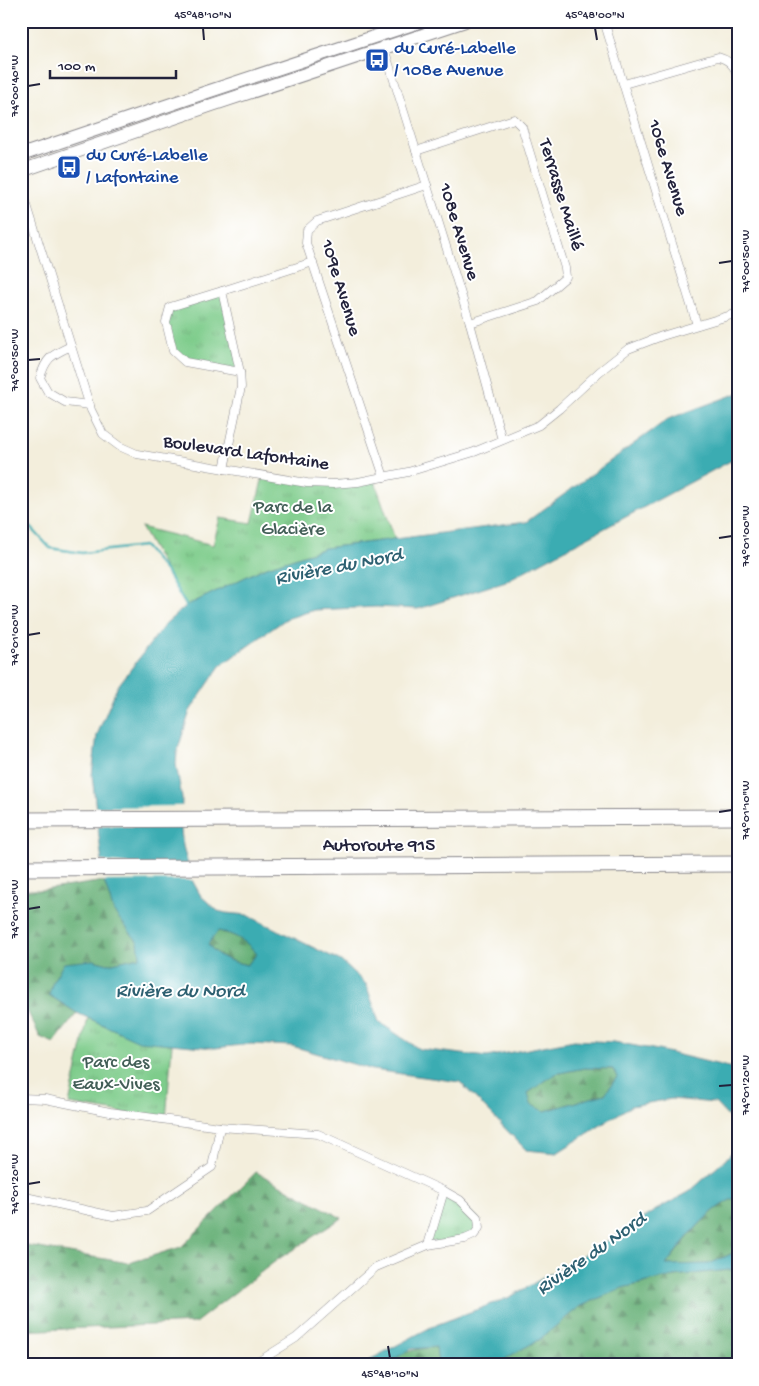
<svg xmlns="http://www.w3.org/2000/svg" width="759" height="1386" viewBox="0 0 759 1386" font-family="'Gochi Hand',sans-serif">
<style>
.forest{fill:url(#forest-firs);stroke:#446959}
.park{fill:url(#park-tufts);stroke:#507763}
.water{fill:#3aacb2;stroke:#2e6776;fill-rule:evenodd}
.pier{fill:#f3eedc}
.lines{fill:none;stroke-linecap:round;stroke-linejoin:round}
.stream{stroke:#3aacb2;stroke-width:2.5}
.street-casing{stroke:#8a888c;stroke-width:9}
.primary-casing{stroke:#8a888c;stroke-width:14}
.highway-casing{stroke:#8a888c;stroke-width:17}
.street{stroke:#fff;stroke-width:8}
.primary{stroke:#fff;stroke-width:12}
.highway{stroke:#fff;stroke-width:15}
.ticks{fill:none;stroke:#22223b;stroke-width:2}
.labels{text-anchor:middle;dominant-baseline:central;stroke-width:4;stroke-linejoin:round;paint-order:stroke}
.transit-label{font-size:19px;fill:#164399;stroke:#fff;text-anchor:start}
.street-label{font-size:19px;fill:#22223b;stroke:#fff}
.park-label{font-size:19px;fill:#425e57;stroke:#fff}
.water-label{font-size:20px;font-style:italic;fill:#2d6071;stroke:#fff}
.neatline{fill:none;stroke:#22223b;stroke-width:2}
.ticks-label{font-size:12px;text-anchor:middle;fill:#22223b}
</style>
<defs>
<pattern id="forest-firs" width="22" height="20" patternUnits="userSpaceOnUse" patternTransform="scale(1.25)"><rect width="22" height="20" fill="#66b077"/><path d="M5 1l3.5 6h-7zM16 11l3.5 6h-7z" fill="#548f63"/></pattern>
<pattern id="park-tufts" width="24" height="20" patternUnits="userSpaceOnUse" patternTransform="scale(1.25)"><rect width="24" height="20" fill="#7ecc8b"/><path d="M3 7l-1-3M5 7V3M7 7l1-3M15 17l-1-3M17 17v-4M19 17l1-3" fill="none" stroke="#6daf79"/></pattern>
</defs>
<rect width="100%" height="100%" fill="#fff"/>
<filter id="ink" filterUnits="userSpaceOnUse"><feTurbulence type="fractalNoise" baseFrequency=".02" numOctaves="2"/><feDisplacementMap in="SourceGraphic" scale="10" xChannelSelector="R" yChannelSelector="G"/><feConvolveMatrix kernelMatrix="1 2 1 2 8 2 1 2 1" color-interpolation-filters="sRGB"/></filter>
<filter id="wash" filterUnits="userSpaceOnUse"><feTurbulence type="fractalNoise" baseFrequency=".0096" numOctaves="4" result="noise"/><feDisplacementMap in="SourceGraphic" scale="20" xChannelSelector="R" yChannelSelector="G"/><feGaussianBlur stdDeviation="1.12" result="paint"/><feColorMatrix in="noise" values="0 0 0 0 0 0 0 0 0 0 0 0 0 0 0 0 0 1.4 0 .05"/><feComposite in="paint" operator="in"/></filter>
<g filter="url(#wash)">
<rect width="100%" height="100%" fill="#f3eedc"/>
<g class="forest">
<path d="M104,881l10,31 24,30 2,15 -32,7 -15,-4 -44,35 28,18 -23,30 -14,-6 -19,-39v-108h23z"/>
<path d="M218,931c17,3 28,10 39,23l-10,11c-16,-4 -29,-7 -39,-21z"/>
<path d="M584,1068l29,1 4,8 -12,17 -60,17 -14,-6 -3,-12 27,-19z"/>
<path d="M256,1172l86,46 -65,42 -82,63 -174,8v-86l108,18 52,-16z"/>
<path d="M738,1197v54l-29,13 -43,1c17,-22 45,-60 72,-68z"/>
<path d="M738,1269v96h-239l9,-8 32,-18 39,-32 43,-19 51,-12z"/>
<path d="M437,1347l1,17 -1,1h-49c12,-15 31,-16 49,-18z"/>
</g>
<g class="park">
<path d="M222,291l18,81 -55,-10 -12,-11 -7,-29 4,-15z"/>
<path d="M263,476l44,7 67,-4 21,60 -70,9 -61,20 -78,38 -45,-79 72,18 7,-27 32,5z"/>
<path d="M88,1018l51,22 33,4 -6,76 -97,-16z"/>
<path d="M444,1191l34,27 -4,17 -46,10z"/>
</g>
<g class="water">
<path d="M738,393v64l-232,124 -88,28 -41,-2 -63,3 -28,9 -66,47 -30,45 -13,41 -1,12 6,34 -1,33 2,15 9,34 9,16 17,15 8,2 21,2 94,46 25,23 13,38 40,27 68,8 87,-17 40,2 44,8 75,18 5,6v53l-23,-24 -44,-4 -40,7 -74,47 -31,-3 -66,-68 -87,-12 -81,-24 -41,-2 -36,4 -76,-7 -62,-28 -28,-18 4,-14 11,-18 29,-3 15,4 32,-7 -2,-15 -24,-30 -10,-31 -12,-106 5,-40 20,-48 49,-64 20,-17 78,-38 61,-20 201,-26 142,-103zM218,931c17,3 28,10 39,23l-10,11c-17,-4 -28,-6 -39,-21zM584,1068l29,1 4,8 -12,17 -60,17 -14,-6 -3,-12 27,-19z"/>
<path d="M738,1145v52c-27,8 -56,46 -72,68l43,-1 29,-13v18l-65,7 -51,12 -43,19 -39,32 -32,18 -9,8h-62l1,-1 -2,-17 -25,2 -20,12 -3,4h-21l4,-6 62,-33 77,-29 97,-56 49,-31 33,-18 36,-32z"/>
</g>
<g class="pier">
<path d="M184,806v20h-89l-1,-19z"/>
<path d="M100,861l92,10 3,9 -93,1z"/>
</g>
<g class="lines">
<path class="stream" d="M21,466l5,14v42l24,26 32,5 62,-7 23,27 20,34"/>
</g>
</g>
<g filter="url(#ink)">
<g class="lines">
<g class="street-casing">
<g id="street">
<path d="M604,21l93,304"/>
<path d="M383,45l87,278 32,117"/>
<path d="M624,84l94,-27c11,3 16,8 20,19"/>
<path d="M416,151l98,-32 8,8 43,141 1,9 -28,24 -68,22"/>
<path d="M21,186l70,224 12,24 16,12 18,8 170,29 26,1 25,-2 50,-10 66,-20 65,-27 20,-16 40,-37 29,-23 34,-13 76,-23"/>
<path d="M222,291l-52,16 -4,15 7,29 12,11 55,10"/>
<path d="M71,346c-19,9 -25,11 -31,32l8,14 17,10 25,3"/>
<path d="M224,469l17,-82 -1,-15 -18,-81 91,-29"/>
<path d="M384,477l-78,-234 1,-13 10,-9 110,-36"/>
<path d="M21,1098l24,1 65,13 110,15 98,7 126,57 -16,54 -52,22 -80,71 -43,27"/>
<path d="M21,1196l92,20 34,-5 65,-44 8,-40"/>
<path d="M428,1245l37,-6 9,-4 5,-7 -1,-10 -18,-18 -16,-9"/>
</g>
</g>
<g class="primary-casing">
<g id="primary">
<path d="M21,155l186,-63 215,-71"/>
<path d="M21,171l191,-66 253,-84"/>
</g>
</g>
<g class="highway-casing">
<g id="highway">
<path d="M21,820l717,-3"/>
<path d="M21,868l717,-4"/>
</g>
</g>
<use href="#street" class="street"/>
<use href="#primary" class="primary"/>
<use href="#highway" class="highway"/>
</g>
</g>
<path class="ticks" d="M203,28l1,12M595,28l2,12M28,86l12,-2M719,263l13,-2M28,360l12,-1M719,538l13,-2M28,635l12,-2M719,812l13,-2M28,909l12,-2M719,1086l13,-1M28,1184l12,-2M388,1346l2,12"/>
<defs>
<g id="bus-square" transform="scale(1.25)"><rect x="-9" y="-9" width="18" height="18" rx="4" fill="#1a4fb4" stroke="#fff"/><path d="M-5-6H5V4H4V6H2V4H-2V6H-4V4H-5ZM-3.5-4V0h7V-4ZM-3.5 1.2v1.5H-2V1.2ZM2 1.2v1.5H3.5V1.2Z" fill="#fff"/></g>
</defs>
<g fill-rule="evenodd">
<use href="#bus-square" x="377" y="60"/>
<use href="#bus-square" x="69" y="167"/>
</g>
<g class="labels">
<g class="transit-label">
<text x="394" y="49">du Curé-Labelle<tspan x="394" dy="22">/ 108e Avenue</tspan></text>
<text x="86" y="156">du Curé-Labelle<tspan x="86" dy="22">/ Lafontaine</tspan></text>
</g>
<g class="street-label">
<text transform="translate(667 168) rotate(73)">106e Avenue</text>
<text transform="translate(560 195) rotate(73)">Terrasse Maillé</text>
<text transform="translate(458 232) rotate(73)">108e Avenue</text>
<text transform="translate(340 288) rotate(73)">109e Avenue</text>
<text transform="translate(246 454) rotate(8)">Boulevard Lafontaine</text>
<text x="379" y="846">Autoroute 915</text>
</g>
<g class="park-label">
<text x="293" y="508">Parc de la<tspan x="293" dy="22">Glacière</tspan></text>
<text x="116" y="1063">Parc des<tspan x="116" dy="22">Eaux-Vives</tspan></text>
</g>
<g class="water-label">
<text transform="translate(339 568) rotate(-11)">Rivière du Nord</text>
<text x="180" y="992">Rivière du Nord</text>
<text transform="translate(592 1255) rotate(-35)">Rivière du Nord</text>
</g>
</g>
<rect width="759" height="1386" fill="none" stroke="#fff" stroke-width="55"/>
<path d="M50 70v8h126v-8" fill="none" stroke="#22223b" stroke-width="2.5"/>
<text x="58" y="70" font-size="15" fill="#22223b" stroke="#ffffff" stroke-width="4" paint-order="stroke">100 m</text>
<rect x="28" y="28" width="704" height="1330" class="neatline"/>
<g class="ticks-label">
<text x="203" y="18">45°48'10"N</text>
<text x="595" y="18">45°48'00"N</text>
<text transform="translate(14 86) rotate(-90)" y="4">74°00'40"W</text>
<text transform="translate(745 261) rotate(-90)" y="4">74°00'50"W</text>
<text transform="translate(14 360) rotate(-90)" y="4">74°00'50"W</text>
<text transform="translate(745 536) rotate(-90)" y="4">74°01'00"W</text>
<text transform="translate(14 635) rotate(-90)" y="4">74°01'00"W</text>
<text transform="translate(745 810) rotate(-90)" y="4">74°01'10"W</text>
<text transform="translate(14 909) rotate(-90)" y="4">74°01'10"W</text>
<text transform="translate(745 1085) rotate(-90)" y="4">74°01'20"W</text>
<text transform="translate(14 1184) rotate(-90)" y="4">74°01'20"W</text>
<text x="390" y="1377">45°48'10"N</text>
</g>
</svg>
